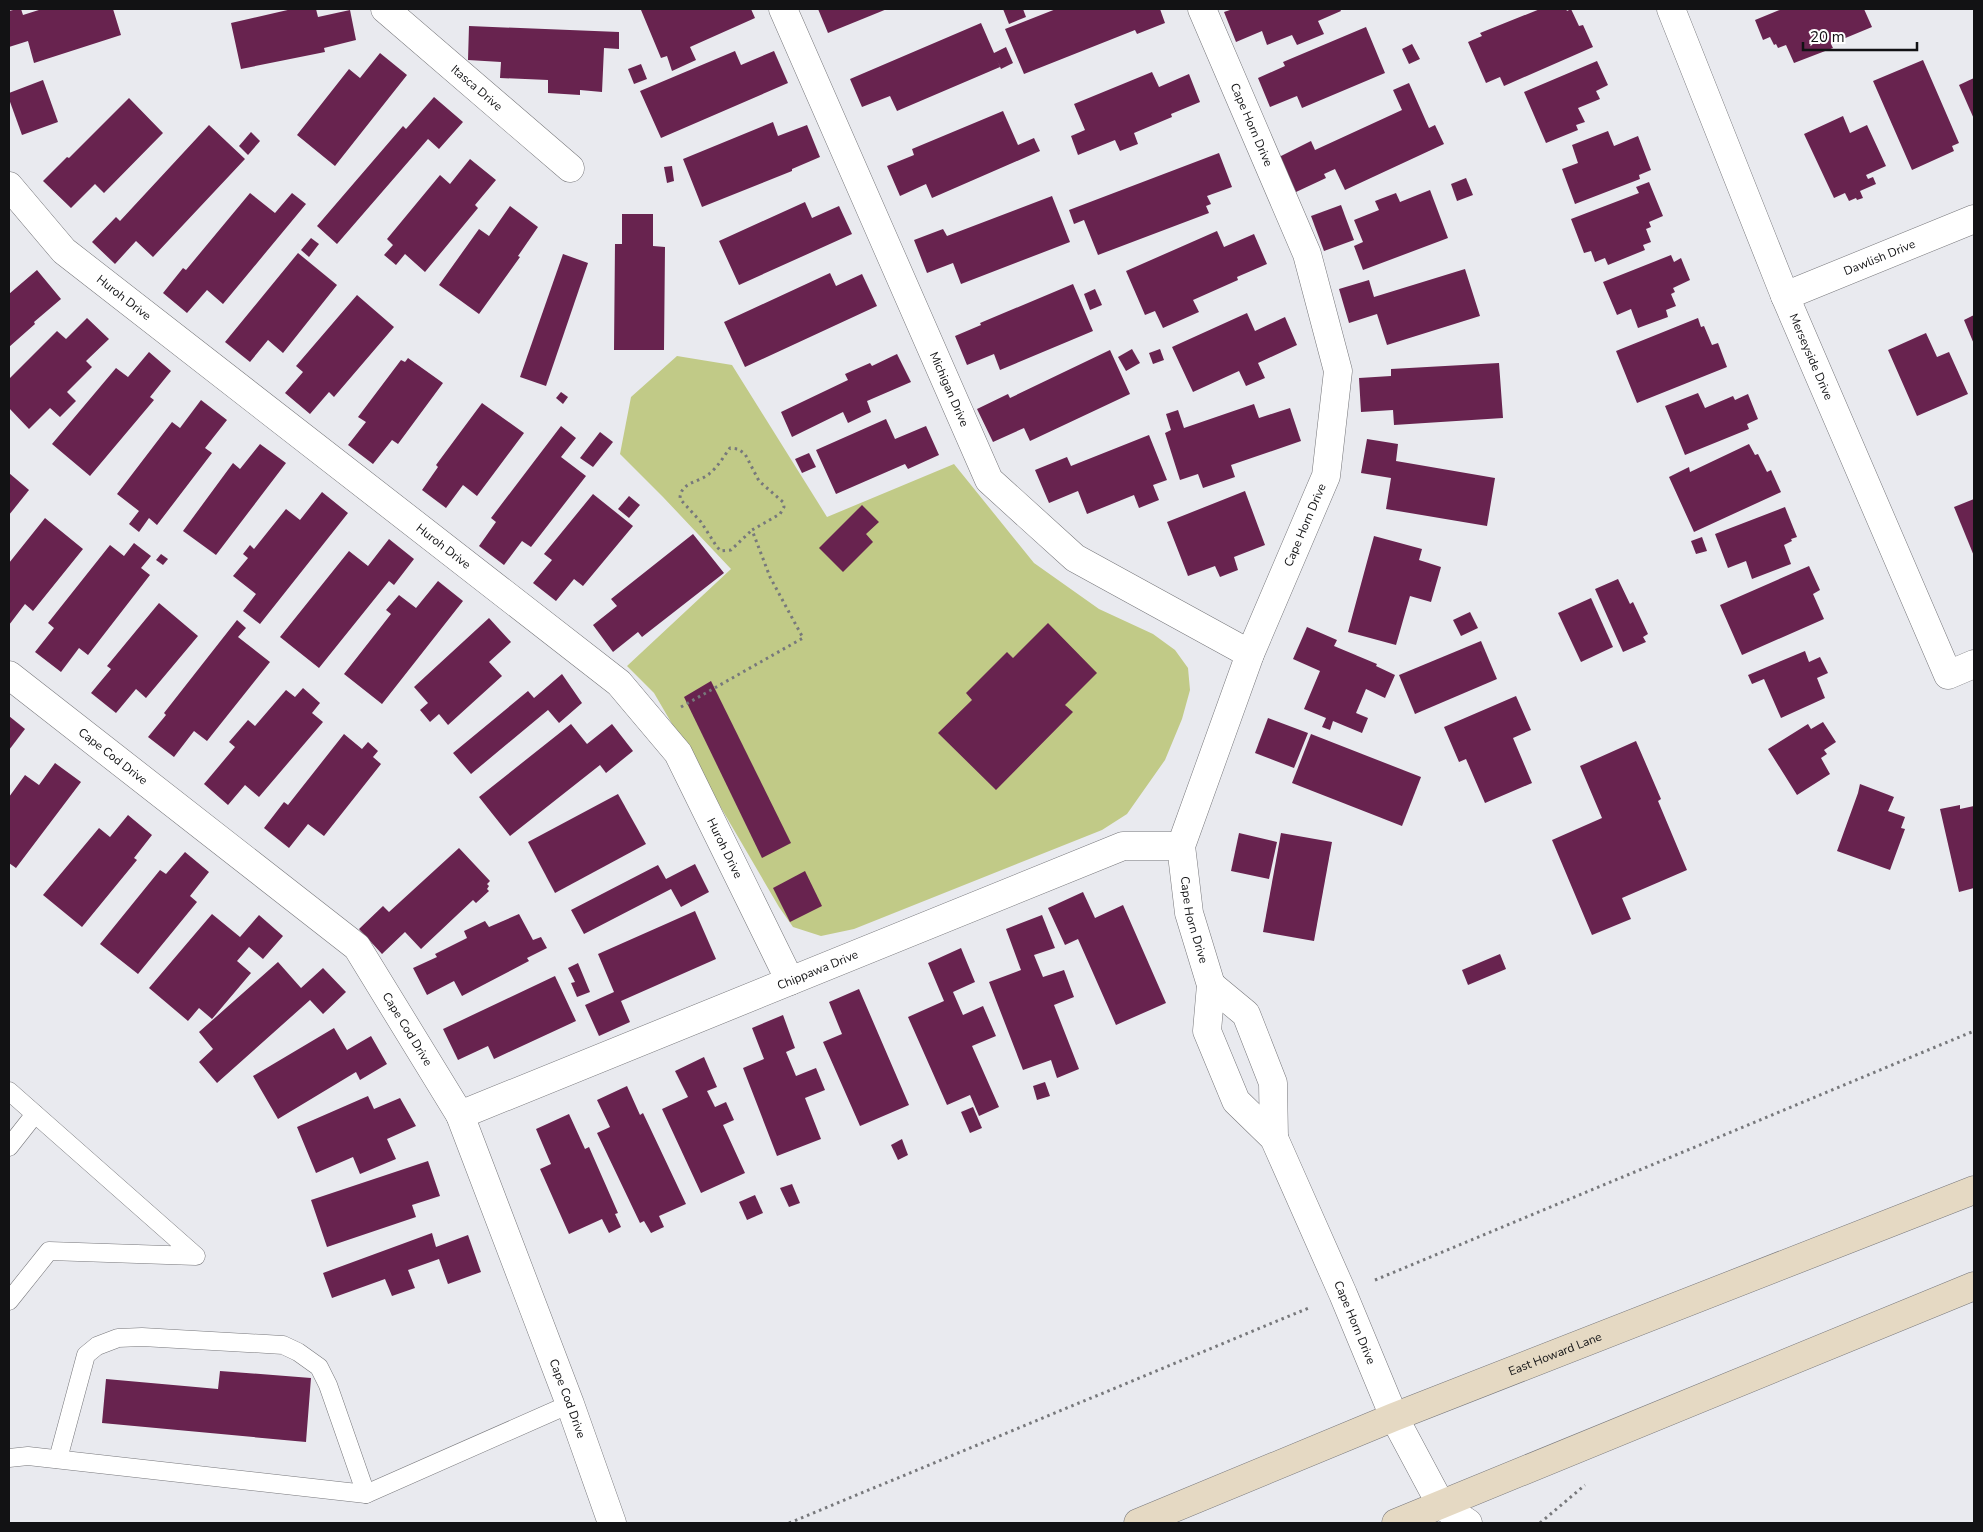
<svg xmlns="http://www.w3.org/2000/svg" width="1983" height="1532" viewBox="0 0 1983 1532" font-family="'Nunito Sans',sans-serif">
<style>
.green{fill:#c1ca87}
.building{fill:#68234f}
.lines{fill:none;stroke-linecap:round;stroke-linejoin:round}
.lane-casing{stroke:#77777b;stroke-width:19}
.street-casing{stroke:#77777b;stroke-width:29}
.secondary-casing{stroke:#77777b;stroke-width:29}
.path{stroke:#77787b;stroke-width:3;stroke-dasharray:2.5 4;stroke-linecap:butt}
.lane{stroke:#fff;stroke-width:18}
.street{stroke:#fff;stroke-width:28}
.secondary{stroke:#e5d9c3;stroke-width:28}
.labels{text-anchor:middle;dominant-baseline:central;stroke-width:5;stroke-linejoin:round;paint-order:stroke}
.street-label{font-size:12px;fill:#121214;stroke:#fff}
</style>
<rect width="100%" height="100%" fill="#e9eaef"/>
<path class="green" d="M677,356l55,9 95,152 127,-53 80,99 65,46 54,25 22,16 13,18 2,22 -8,29 -17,41 -38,54 -25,16 -248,99 -33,7 -28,-9 -14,-20 -125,-214 -27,-27 104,-97 -68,-72 -43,-43 11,-57z"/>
<g class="building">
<path d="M17,9h4l2,6 19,-6h71l8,26 -87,28 -6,-22 -19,6v-36z"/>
<path d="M292,9h24l2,8 32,-7 6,30 -32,8 1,4 -84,17 -10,-46z"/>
<path d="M644,9h107l4,9 -65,29 6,13 -24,11 -5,-15 -6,2 -20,-48z"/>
<path d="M818,9h69l-59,24z"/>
<path d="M1003,9h20l3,8 -17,7z"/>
<path d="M1056,9h104l5,14 -28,11 -2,-4 -111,44 -19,-45z"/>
<path d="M1233,9h107l1,2 -23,10 6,13 -27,11 -5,-10 -25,10 -5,-14 -26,11 -12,-30z"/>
<path d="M1540,9h26l1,2 4,-2 8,17 4,-1 10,22 -89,39 -4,-9 -14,6 -18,-41 14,-6 -2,-3z"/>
<path d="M1782,9h82l8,18 -41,17 2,4 -39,15 -8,-18 -8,3 -2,-4 -2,1 -4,-8 -7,3 -8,-20z"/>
<path d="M981,23l13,30 12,-6 7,16 -12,6 -4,-9 3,7 -103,44 -7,-15 -28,11 -12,-28z"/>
<path d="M469,26l150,6v17l-15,-1 -2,44 -22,-2v5l-32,-2v-13l-48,-2 1,-16 -33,-2z"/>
<path d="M1366,27l19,46 -83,35 -5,-12 -27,11 -12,-29 27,-12 -2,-4z"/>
<path d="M1412,44l8,15 -11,5 -7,-15z"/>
<path d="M735,51l6,14 33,-14 14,32 -127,55 -21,-47z"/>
<path d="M380,53l27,22 -72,91 -38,-31 52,-66 11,9z"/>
<path d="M1923,60l36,83 -7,3 2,5 -42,19 -39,-89z"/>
<path d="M1597,61l11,24 -12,6 4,8 -22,9 7,14 -9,3 2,5 -32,13 -22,-51z"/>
<path d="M641,64l6,15 -13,5 -6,-15z"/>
<path d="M1152,72l7,15 30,-13 11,28 -29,12 1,3 -38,16 4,11 -18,7 -5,-11 -37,15 -7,-19 14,-6 -11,-26z"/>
<path d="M1974,78v41l-15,-34z"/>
<path d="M43,80l15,42 -36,13 -13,-36v-6z"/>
<path d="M1409,83l20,45 6,-3 9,19 -99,46 -10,-21 -11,5 2,4 -30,14 -17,-35 32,-16 4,9 87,-40 -9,-20z"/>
<path d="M434,97l29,25 -24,27 -11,-10 -91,105 -20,-18 86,-100 3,3z"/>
<path d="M129,98l34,35 -59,60 -9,-9 -24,24 -28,-27 24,-24 2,1z"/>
<path d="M1003,111l15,34 16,-7 6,13 -108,47 -6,-14 -26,12 -13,-30 27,-11 -2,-6z"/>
<path d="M1843,116l7,17 17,-8 19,41 -20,9 2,4 5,-2 3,7 -16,7 3,7 -6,2 -1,-2 -7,3 -4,-8 -11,5 -30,-64z"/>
<path d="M773,122l5,14 29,-11 13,32 -28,12v2l-90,36 -19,-48z"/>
<path d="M209,125l36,34 -92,98 -17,-16 -21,23 -23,-22 24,-25 4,4z"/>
<path d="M1608,131l6,15 24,-10 13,34 -12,5 1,4 -65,25 -13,-35 16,-6 -6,-18z"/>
<path d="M251,132l9,9 -12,14 -9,-9z"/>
<path d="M1219,153l13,34 -25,9 4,8 -5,2 3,7 -111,42 -14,-35 -10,4 -5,-14z"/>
<path d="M470,159l26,21 -21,25 3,3 -53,64 -20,-18 -9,11 -12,-10 9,-10 -6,-6 53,-64 10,9z"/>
<path d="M672,166l2,15 -7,2 -3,-16z"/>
<path d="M1466,178l7,17 -16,6 -6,-17z"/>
<path d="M1649,182l14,34 -14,6 2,5 -5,2 5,13 -8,3 2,5 -37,15 -3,-7 -10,4 -4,-11 -7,2 -13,-34 68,-26 -3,-6z"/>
<path d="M1430,190l18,48 -85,32 -9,-24 9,-4 -9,-22 25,-10 -4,-9 21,-8 4,9z"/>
<path d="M250,193l25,20 17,-20 14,11 -83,100 -16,-14 -20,23 -24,-20 20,-25 3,2z"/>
<path d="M1052,196l18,46 -109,42 -8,-21 -26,10 -13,-33 29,-11 4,7z"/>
<path d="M805,202l7,16 27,-12 13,28 -113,51 -20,-44z"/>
<path d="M1341,205l13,35 -30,11 -13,-35z"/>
<path d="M510,206l28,21 -20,29 2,1 -41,57 -40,-29 40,-56 10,7z"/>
<path d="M622,214h31v32l12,1 -1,103h-50l1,-106h7z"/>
<path d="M1217,231l7,16 30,-13 13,30 -30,13 1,3 -45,20 6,12 -36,16 -8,-17 -10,4 -19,-44z"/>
<path d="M311,238l8,6 -10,13 -8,-7z"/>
<path d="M298,253l39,32 -54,68 -15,-13 -18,22 -25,-20z"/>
<path d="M563,254l25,9 -42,123 -26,-9z"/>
<path d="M1671,255l3,7 7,-4 9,22 -17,8 2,4 -4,2 5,12 -10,4 2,7 -30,11 -7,-19 -14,6 -14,-33z"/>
<path d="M1465,269l15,47 -93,29 -10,-31 -28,9 -10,-34 30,-9 5,17z"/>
<path d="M37,270l24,29 -27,23 1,2 -26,23v-53z"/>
<path d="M830,273l6,13 26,-12 15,32 -132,61 -21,-45z"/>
<path d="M1073,284l20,47 -93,39 -6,-16 -27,11 -12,-29 26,-11 -1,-2z"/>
<path d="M1095,289l7,16 -12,5 -6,-16z"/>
<path d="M357,295l37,32 -60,70 -5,-5 -19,22 -25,-21 18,-21 -7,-6z"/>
<path d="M1247,313l8,18 30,-14 12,28 -39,18 7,15 -19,8 -7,-15 -46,21 -21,-45z"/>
<path d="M1974,315v29l-10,-24z"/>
<path d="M87,318l22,21 -23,22 6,6 -25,25 9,9 -16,16 -10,-9 -21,21 -20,-21v-29l48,-48 9,8z"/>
<path d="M1698,318l3,9 3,-1 8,19 6,-2 9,24 -90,36 -21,-52z"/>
<path d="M1926,333l11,24 12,-5 19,42 -51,22 -29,-66z"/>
<path d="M1132,349l8,14 -14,8 -8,-14z"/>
<path d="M1160,349l4,11 -11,4 -4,-11z"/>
<path d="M1110,350l20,44 -100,47 -6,-13 -31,14 -16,-33 31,-15 2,4z"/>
<path d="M149,352l22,19 -21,26 4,3 -64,76 -38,-32 64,-76 12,9z"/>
<path d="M897,354l14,28 -44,19 4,11 -23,11 -5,-11 -51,25 -11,-25 67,-32 -3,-6 25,-11 2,3z"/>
<path d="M408,358l35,25 -45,61 -6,-4 -19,24 -25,-19 18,-23 -8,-5 43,-57 4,2z"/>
<path d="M1499,363l4,55 -109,7 -1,-15 -32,2 -2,-34 32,-2v-7z"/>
<path d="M561,392l7,5 -5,7 -7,-6z"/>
<path d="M1698,393l7,15 28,-12 2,4 13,-6 10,25 -11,5 2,5 -64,26 -20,-49z"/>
<path d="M201,400l26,20 -22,28 7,5 -55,72 -8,-7 -10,14 -10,-8 10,-13 -22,-17 55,-72 8,6z"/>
<path d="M482,403l42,30 -47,63 -14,-11 -17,23 -24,-18 16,-23 -2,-2z"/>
<path d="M1254,404l5,14 31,-10 11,33 -70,24 4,12 -32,11 -5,-14 -18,6 -15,-47 6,-3 -5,-16 12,-4 6,18z"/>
<path d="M886,419l9,20 31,-13 13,29 -31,14 -3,-5 -69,30 -20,-44z"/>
<path d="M561,426l15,12 -15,19 25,19 -55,71 -9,-6 -18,24 -25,-19 17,-24 -5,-4z"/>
<path d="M600,432l13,10 -20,25 -13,-9z"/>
<path d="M1149,435l18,45 -14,5 6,15 -20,8 -5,-13 -47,19 -9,-23 -29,12 -14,-33 32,-13 4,9z"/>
<path d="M1367,439l31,5 -2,17 99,17 -8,48 -101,-17 5,-31 -30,-5z"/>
<path d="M260,444l26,19 -70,92 -33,-24 50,-68 7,6z"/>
<path d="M1749,444l6,11 3,-1 9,18 4,-2 10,22 -87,40 -25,-55 20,-10 1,5z"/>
<path d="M809,453l7,14 -14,6 -7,-14z"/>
<path d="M9,473l20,17 -20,25z"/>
<path d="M1245,491l20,54 -31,12 4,13 -18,7 -5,-11 -27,10 -21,-54z"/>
<path d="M322,492l26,21 -88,111 -17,-13 13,-17 -23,-18 15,-18 -5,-4 7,-9 4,4 32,-40 14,11z"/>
<path d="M593,494l40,32 -50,60 -9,-7 -18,22 -23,-18 19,-23 -8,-6z"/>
<path d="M629,496l11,9 -11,13 -11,-9z"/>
<path d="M1974,499v57l-20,-49z"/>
<path d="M862,505l17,17 -13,12 7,8 -30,30 -24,-24z"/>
<path d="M1785,507l12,30 -6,2 1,2 -8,4 7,19 -39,15 -6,-18 -18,7 -13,-34z"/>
<path d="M45,518l38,31 -50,62 -8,-7 -16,21v-62z"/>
<path d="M693,534l31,39 -82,64 -4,-5 -25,20 -20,-27 24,-19 -6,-7z"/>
<path d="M1374,536l48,13 -3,11 22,7 -10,35 -21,-6 -14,49 -48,-13z"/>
<path d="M1702,537l5,14 -11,3 -5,-13z"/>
<path d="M389,539l25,20 -20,26 -5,-4 -70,87 -39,-31 69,-86 19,15z"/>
<path d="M134,543l17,13 -10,12 9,7 -62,80 -9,-7 -18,24 -26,-20 19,-24 -6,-5 62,-78 14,11z"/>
<path d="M161,554l7,5 -5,6 -7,-5z"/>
<path d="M1809,566l11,24 -7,4 11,25 -82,36 -22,-50z"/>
<path d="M1618,579l12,25 3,-2 15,32 -5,3 3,5 -23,10 -28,-63z"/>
<path d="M438,581l25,20 -81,103 -38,-30 47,-60 -5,-4 13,-15 17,13z"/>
<path d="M1591,598l22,49 -32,15 -23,-49z"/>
<path d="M159,603l39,33 -52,62 -10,-9 -20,24 -25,-20 20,-24 -4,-3z"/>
<path d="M1470,612l8,16 -17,8 -8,-16z"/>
<path d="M489,618l22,24 -22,20 13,14 -54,49 -9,-11 -9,8 -10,-12 8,-7 -14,-16z"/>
<path d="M237,620l9,8 -8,9 32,25 -63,79 -13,-10 -20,26 -26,-20 18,-22 -2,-2z"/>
<path d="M1048,623l49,50 -32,32 8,7 -77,78 -58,-57 34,-33 -6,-7 41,-41 6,6z"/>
<path d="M1307,627l30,13 -3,6 43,18 -1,2 19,9 -10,23 -19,-9 -10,24 12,5 -6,15 -29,-12 -3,9 -8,-3 4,-9 -22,-9 16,-38 -27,-12z"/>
<path d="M1481,641l16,38 -82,35 -16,-39z"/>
<path d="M1805,651l4,11 11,-5 8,16 -11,5 8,20 -44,20 -17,-39 -12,5 -4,-9z"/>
<path d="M562,674l20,29 -23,20 -11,-13 -77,64 -18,-21 75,-62 6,7z"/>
<path d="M711,681l80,162 -29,15 -78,-161z"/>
<path d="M303,688l17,15 -8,10 11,9 -64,75 -14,-12 -17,20 -24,-21 31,-37 -6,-5 19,-22 7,6 31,-36 9,7z"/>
<path d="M1516,696l15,34 -18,8 19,45 -47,20 -19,-44 -7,3 -15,-35z"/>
<path d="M9,716l16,13 -16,21z"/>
<path d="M1268,718l40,15 -14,35 -39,-15z"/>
<path d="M1823,722l13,20 -12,8 3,4 -6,4 9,16 -33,21 -29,-46 40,-25 3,5z"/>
<path d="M571,724l16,20 25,-20 21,27 -27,22 -6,-8 -90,71 -31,-39z"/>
<path d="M344,734l18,15 6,-7 10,9 -5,6 8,7 -57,72 -16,-12 -19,24 -25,-20 20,-26 4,3z"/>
<path d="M1311,734l110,43 -19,49 -110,-43z"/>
<path d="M1636,741l25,58 -3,2 29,69 -65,28 9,21 -39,16 -40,-95 50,-22 -22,-52z"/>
<path d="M55,763l26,19 -65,86 -7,-5v-66l16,-22 14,10z"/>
<path d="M1860,784l34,13 -6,14 17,6 -4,11 4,1 -15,41 -53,-19 21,-58z"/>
<path d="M618,794l28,50 -91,49 -27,-51z"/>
<path d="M1960,805v4l14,-3v82l-15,4 -19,-83z"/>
<path d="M128,815l24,20 -18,23 3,2 -55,67 -39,-32 56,-67 11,9z"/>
<path d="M1239,833l38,9 -8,37 -38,-8z"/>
<path d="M1281,833l51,9 -18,99 -51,-9z"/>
<path d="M459,848l31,33 -3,3 2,2 -2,3 2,2 -13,12 -3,-3 -52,49 -16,-17 -23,22 -23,-25 24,-23 6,6z"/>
<path d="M185,852l24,20 -19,24 7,6 -59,72 -38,-30 60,-74 6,4z"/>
<path d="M695,864l14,28 -28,15 -10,-18 -87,45 -13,-24 87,-45 8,14z"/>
<path d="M805,871l17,35 -32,16 -17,-34z"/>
<path d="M1083,892l12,26 28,-13 43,98 -50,22 -38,-86 -13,6 -17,-37z"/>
<path d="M695,911l21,48 -95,42 9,21 -31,14 -14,-31 29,-13 -16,-38z"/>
<path d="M212,914l28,23 19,-22 24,21 -20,23 -14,-12 -12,14 14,12 -39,46 -13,-11 -11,13 -39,-33z"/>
<path d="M519,914l14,26 8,-3 6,11 -20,10 2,3 -67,35 -8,-15 -27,14 -14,-27 24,-11 -2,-3 32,-16 -3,-7 21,-10 4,6z"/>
<path d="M1042,915l13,33 -21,7 9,22 21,-7 10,27 -20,8 25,64 -22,9 -6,-18 -28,10 -34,-88 32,-12 -15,-41z"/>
<path d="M961,948l14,34 -22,10 10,23 20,-9 13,30 -24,10 27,61 -20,9 -9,-21 -23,10 -39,-88 36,-16 -16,-38z"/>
<path d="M1500,954l6,15 -38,16 -6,-15z"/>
<path d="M278,962l23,26 22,-20 23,24 -23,22 -13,-14 -93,83 -18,-21 14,-13 -14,-17z"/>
<path d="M578,963l12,29 -13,5 -6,-14 4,-1 -7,-14z"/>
<path d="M555,976l21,45 -82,38 -6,-13 -30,14 -15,-31z"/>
<path d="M859,989l50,116 -49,21 -37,-84 19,-8 -13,-32z"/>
<path d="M783,1015l12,33 -9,4 10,24 20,-8 9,22 -20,8 16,41 -44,17 -34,-88 21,-9 -12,-31z"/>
<path d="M334,1028l13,22 24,-14 16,28 -27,16 -4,-8 -78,47 -25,-43z"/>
<path d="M704,1057l13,30 -10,4 8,16 11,-5 8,18 -11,5 22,48 -44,20 -39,-84 26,-12 -13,-26z"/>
<path d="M1045,1082l5,14 -13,4 -4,-14z"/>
<path d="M627,1086l13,29 3,-2 43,91 -27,12 5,11 -13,6 -7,-12 -4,2 -43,-90 13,-6 -13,-27z"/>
<path d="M368,1096l6,13 26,-11 16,28 -29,13 9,20 -36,15 -7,-17 -37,16 -19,-46z"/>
<path d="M973,1107l9,21 -12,5 -9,-21z"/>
<path d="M569,1114l16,35 4,-2 29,66 -3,1 6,13 -12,6 -7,-14 -33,15 -29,-65 11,-5 -15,-35z"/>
<path d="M902,1139l6,16 -10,5 -7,-15z"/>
<path d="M428,1161l12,35 -28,9 4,12 -89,30 -16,-47z"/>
<path d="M792,1184l8,19 -11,4 -9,-19z"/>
<path d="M755,1195l8,18 -16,7 -8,-18z"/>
<path d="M432,1233l4,14 32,-12 13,37 -33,12 -9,-25 -31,11 7,18 -23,8 -7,-17 -53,19 -9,-25z"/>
<path d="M220,1371l91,7 -5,64 -204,-19 4,-44 112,10z"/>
</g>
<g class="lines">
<g class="lane-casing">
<g id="lane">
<path d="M9,1091l187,165 -147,-5 -40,50"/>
<path d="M9,1147l26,-33"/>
<path d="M9,1458l19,-2 338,38 204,-90"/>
<path d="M58,1459l28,-104 11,-9 21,-8 24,-1 141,8 15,7 21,15 9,18 38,109"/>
</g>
</g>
<g class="street-casing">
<g id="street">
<path id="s1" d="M385,9l185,159"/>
<path id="s2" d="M783,9l206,471 86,78 175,96"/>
<path id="s3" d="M1202,9l105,245 31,117 -12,105 -76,178 -69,192 8,67 22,72 -4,46 29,70 38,37 69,156 51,123 47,88 27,18"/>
<path id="s4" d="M1671,9l114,287 163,379 26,-11"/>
<path id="s5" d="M9,186l55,65 555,432 59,70 112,228"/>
<path id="s6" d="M1785,296l189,-77"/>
<path id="s7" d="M9,675l348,272 103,168 110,289 42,119"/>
<path d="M1211,985l35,29 27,69 1,55"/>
<path id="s8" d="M460,1115l663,-269h58"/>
</g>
</g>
<g class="secondary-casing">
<g id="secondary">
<path id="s9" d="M1138,1523l256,-106 580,-227"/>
<path d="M1396,1523l578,-237"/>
</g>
</g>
<g class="path">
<path d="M681,707l122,-69 -33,-61 -18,-47 28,-16 4,-7 -1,-5 -24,-21 -14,-27 -7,-5 -8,-1c-6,8 -13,20 -21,26 -11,9 -29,8 -29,25l21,23 16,25 4,4 10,-1 21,-20"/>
<path d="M1375,1280l599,-249"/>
<path d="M789,1523l522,-216"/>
<path d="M1540,1523l45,-38"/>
</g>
<use href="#lane" class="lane"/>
<use href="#street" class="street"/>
<use href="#secondary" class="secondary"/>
</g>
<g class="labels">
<g class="street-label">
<text stroke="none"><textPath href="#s1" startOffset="121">Itasca Drive</textPath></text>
<text stroke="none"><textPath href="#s3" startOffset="126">Cape Horn Drive</textPath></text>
<text stroke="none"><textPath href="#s6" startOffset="102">Dawlish Drive</textPath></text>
<text stroke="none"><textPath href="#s5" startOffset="161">Huroh Drive</textPath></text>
<text stroke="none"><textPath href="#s4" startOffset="375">Merseyside Drive</textPath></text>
<text stroke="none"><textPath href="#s2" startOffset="415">Michigan Drive</textPath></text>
<text transform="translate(1305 525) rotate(-67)">Cape Horn Drive</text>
<text stroke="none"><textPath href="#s5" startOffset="566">Huroh Drive</textPath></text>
<text stroke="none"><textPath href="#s7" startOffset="132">Cape Cod Drive</textPath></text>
<text stroke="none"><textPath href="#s5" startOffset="986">Huroh Drive</textPath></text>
<text stroke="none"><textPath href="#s3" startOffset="966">Cape Horn Drive</textPath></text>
<text stroke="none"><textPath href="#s8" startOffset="386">Chippawa Drive</textPath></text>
<text stroke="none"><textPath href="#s7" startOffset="538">Cape Cod Drive</textPath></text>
<text stroke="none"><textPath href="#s3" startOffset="1410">Cape Horn Drive</textPath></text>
<text stroke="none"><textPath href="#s9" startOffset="450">East Howard Lane</textPath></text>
<text stroke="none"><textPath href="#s7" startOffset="942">Cape Cod Drive</textPath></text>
</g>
</g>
<rect width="1983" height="1532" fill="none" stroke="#121214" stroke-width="20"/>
<path d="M1803 42v8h114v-8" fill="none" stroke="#121214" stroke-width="2.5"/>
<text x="1810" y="42" font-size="15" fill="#121214" stroke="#ffffff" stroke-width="4" paint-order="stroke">20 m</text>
</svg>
